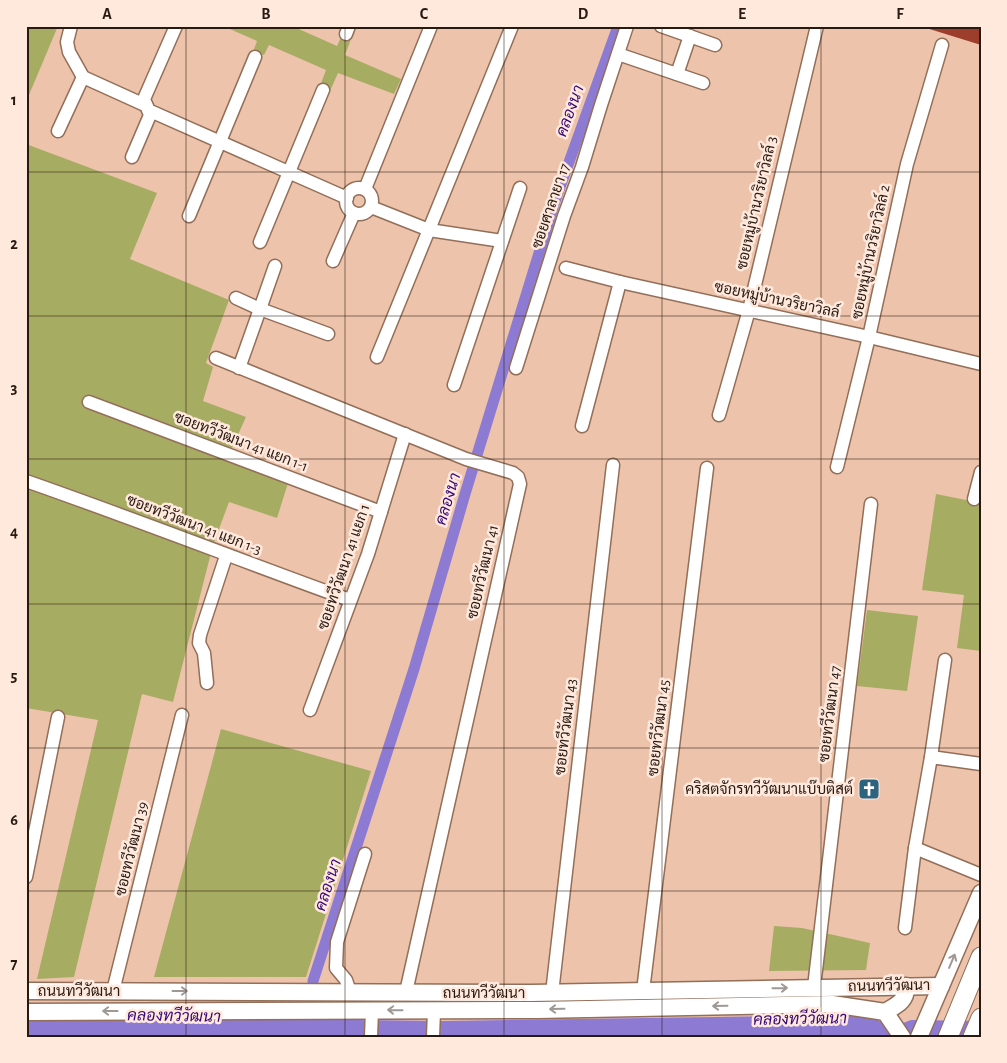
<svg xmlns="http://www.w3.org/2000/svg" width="1007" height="1063" viewBox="0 0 1007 1063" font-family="'Alegreya Sans',Sarabun,sans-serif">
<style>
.green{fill:#a7ac63}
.water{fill:#8d7ad3}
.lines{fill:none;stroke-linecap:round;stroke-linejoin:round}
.canal{stroke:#8d7ad3;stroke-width:11}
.building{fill:#9d3e2d}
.minor-casing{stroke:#936e58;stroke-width:15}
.major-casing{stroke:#936e58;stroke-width:19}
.highway-casing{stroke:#936e58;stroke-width:21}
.minor{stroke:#fff;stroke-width:12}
.major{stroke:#fff;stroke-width:16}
.highway{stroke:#fff;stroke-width:19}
.oneway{stroke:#9f9894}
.grid{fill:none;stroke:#291a11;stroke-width:1;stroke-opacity:0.55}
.labels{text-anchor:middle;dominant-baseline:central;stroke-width:5;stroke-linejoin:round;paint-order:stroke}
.street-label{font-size:15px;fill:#291a11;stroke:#ffe9dd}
.poi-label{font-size:15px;fill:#291a11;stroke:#ffe9dd;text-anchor:end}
.water-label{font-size:16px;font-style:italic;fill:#360877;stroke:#ffe9dd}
.neatline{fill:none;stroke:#291a11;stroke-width:2}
.grid-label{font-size:16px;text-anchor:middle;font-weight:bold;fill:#291a11}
</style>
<rect width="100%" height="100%" fill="#edc3ab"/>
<g class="green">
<path d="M26,26h32l-32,76z"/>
<path d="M223,26h69l45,20 5,-11 9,4 -6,16 56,24 -7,15 -56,-21 -8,18 -10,-5 6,-16 -57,-25 -5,10 -11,-3 4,-11z"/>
<path d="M26,144l131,49 -27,66 99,41 -23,63 7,4 -10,34 43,16 -19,42 61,24 -11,35 -48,-16 -16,43 -40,157 -31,-8 -68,283 -37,2 61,-259 -72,-12z"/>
<path d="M936,494l45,9v148l-24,-3 7,-53 -42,-5z"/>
<path d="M867,610l51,6 -11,75 -50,-5z"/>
<path d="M221,729l150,42 -65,206h-152z"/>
<path d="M774,926l28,2 68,15 -4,27 -97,1z"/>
</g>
<path class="water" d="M850,1015c14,2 31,2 40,15l13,-7 8,-3 70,1v16h-955v-19h158l258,3z"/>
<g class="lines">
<path class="canal" d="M313,981l101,-312 51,-175 90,-293 63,-175"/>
</g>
<path class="building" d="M981,26v19l-58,-18v-1z"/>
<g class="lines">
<g class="minor-casing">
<g id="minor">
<path d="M71,26l-4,16 2,10 14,25 64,29"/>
<path d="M661,26l54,19"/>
<path d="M346,34l3,-8"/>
<path d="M618,54l85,29"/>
<path d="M677,74l13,-38"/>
<path d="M148,110l199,88"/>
<path d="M58,131l25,-54"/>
<path d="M132,157l18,-42 -6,-16 32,-73"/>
<circle cx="359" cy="201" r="13"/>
<path d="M365,189l66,-163"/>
<path d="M371,207l58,23 73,11"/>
<path d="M189,216l66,-159"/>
<path d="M260,242l63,-152"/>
<path d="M333,261l21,-48"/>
<path d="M566,268l54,14 249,55 112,27"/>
<path d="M236,298l24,11 15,-43"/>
<path d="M377,357l135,-331"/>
<path d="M216,358l250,101 47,14 5,4 2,7 -114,508"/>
<path d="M239,368l21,-59 68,25"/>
<path d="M516,368l48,-152 18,-49 19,-62 26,-79"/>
<path d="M454,385l66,-197"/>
<path d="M89,402l292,110"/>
<path d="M719,415l30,-105 68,-284"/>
<path d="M582,426l38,-144"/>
<path d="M837,467l32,-130 38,-173 35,-119"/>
<path d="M26,481c109,38 216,80 324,119"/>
<path d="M974,499l7,-27"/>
<path d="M207,683l-3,-30 -5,-10 1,-8 26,-79"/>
<path d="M310,710l58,-156 37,-120"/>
<path d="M931,757l14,-97"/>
<path d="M915,848l66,27"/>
<path d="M26,877l32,-160"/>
<path d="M905,928l10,-80 16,-91 50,7"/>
<path d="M814,987l57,-483"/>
<path d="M113,991l69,-276"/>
<path d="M643,991l64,-523"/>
<path d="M350,992l-4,-12 -10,-12 1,-26 28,-88"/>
<path d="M552,993l61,-528"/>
<path d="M371,1037l1,-27"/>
<path d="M433,1037l1,-26"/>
</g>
</g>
<g class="major-casing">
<g id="major">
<path d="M26,991l505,2 410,-7"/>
<path d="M26,1012l512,-2 294,-6 53,8 17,25"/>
<path d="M885,1012c12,-7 22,-11 21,-26"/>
<path d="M919,1037l62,-144"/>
</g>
</g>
<g class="highway-casing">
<g id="highway">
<path d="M948,1037l33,-80"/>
<path d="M973,1037l8,-19"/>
</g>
</g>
<use href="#minor" class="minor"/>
<use href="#major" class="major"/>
<use href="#highway" class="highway"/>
</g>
<defs><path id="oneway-shaft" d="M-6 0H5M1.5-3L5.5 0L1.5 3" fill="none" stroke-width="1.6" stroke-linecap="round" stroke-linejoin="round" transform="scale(1.25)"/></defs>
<g class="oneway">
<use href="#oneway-shaft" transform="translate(952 961) rotate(-67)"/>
<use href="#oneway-shaft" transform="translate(780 988) rotate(-1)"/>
<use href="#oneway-shaft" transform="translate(180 991)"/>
<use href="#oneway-shaft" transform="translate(720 1006) rotate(179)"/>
<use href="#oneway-shaft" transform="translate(557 1009) rotate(179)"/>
<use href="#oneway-shaft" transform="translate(395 1010) rotate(-179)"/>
<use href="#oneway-shaft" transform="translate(110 1011) rotate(180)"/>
</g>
<path class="grid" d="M186,26v1011M345,26v1011M504,26v1011M662,26v1011M821,26v1011M26,172h955M26,316h955M26,459h955M26,604h955M26,748h955M26,891h955"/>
<defs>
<g id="church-square" transform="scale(1.125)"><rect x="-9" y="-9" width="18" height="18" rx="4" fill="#2c637e" stroke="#ffe9dd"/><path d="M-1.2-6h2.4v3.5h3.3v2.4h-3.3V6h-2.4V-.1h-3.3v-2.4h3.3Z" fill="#fff"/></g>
</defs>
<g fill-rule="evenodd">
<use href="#church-square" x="869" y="789"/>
</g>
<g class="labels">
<g class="street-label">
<text transform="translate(757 203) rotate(-77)">ซอยหมู่บ้านวริยาวิลล์ 3</text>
<text transform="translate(551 206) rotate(-71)">ซอยศาลายา 17</text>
<text transform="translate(871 252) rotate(-78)">ซอยหมู่บ้านวริยาวิลล์ 2</text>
<text transform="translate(777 300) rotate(12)">ซอยหมู่บ้านวริยาวิลล์</text>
<text transform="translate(241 442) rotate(21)">ซอยทวีวัฒนา 41 แยก 1-1</text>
<text transform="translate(194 525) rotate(21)">ซอยทวีวัฒนา 41 แยก 1-3</text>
<text transform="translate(344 567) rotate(-71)">ซอยทวีวัฒนา 41 แยก 1</text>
<text transform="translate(483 572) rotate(-77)">ซอยทวีวัฒนา 41</text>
<text transform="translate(830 714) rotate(-83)">ซอยทวีวัฒนา 47</text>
<text transform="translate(566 727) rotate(-83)">ซอยทวีวัฒนา 43</text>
<text transform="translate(659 728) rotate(-83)">ซอยทวีวัฒนา 45</text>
<text transform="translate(132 849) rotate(-76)">ซอยทวีวัฒนา 39</text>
<text transform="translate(889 986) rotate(-1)">ถนนทวีวัฒนา</text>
<text x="79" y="991">ถนนทวีวัฒนา</text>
<text x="484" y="993">ถนนทวีวัฒนา</text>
</g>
<g class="poi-label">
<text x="853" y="789">คริสตจักรทวีวัฒนาแบ๊บติสต์</text>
</g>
<g class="water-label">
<text transform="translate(570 111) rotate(-70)">คลองนา</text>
<text transform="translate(448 499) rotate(-73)">คลองนา</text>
<text transform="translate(328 885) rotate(-72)">คลองนา</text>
<text transform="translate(174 1016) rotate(1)">คลองทวีวัฒนา</text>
<text transform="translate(800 1019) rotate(-1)">คลองทวีวัฒนา</text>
</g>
</g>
<rect width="1007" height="1063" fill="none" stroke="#ffe9dd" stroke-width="55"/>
<rect x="28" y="28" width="952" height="1008" class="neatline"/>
<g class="grid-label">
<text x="107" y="19">A</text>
<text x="266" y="19">B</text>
<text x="424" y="19">C</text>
<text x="583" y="19">D</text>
<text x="742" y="19">E</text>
<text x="900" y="19">F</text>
<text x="14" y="105">1</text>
<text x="14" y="249">2</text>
<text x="14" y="393">3</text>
<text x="14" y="537">4</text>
<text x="14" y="681">5</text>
<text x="14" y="825">6</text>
<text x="14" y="969">7</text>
</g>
</svg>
